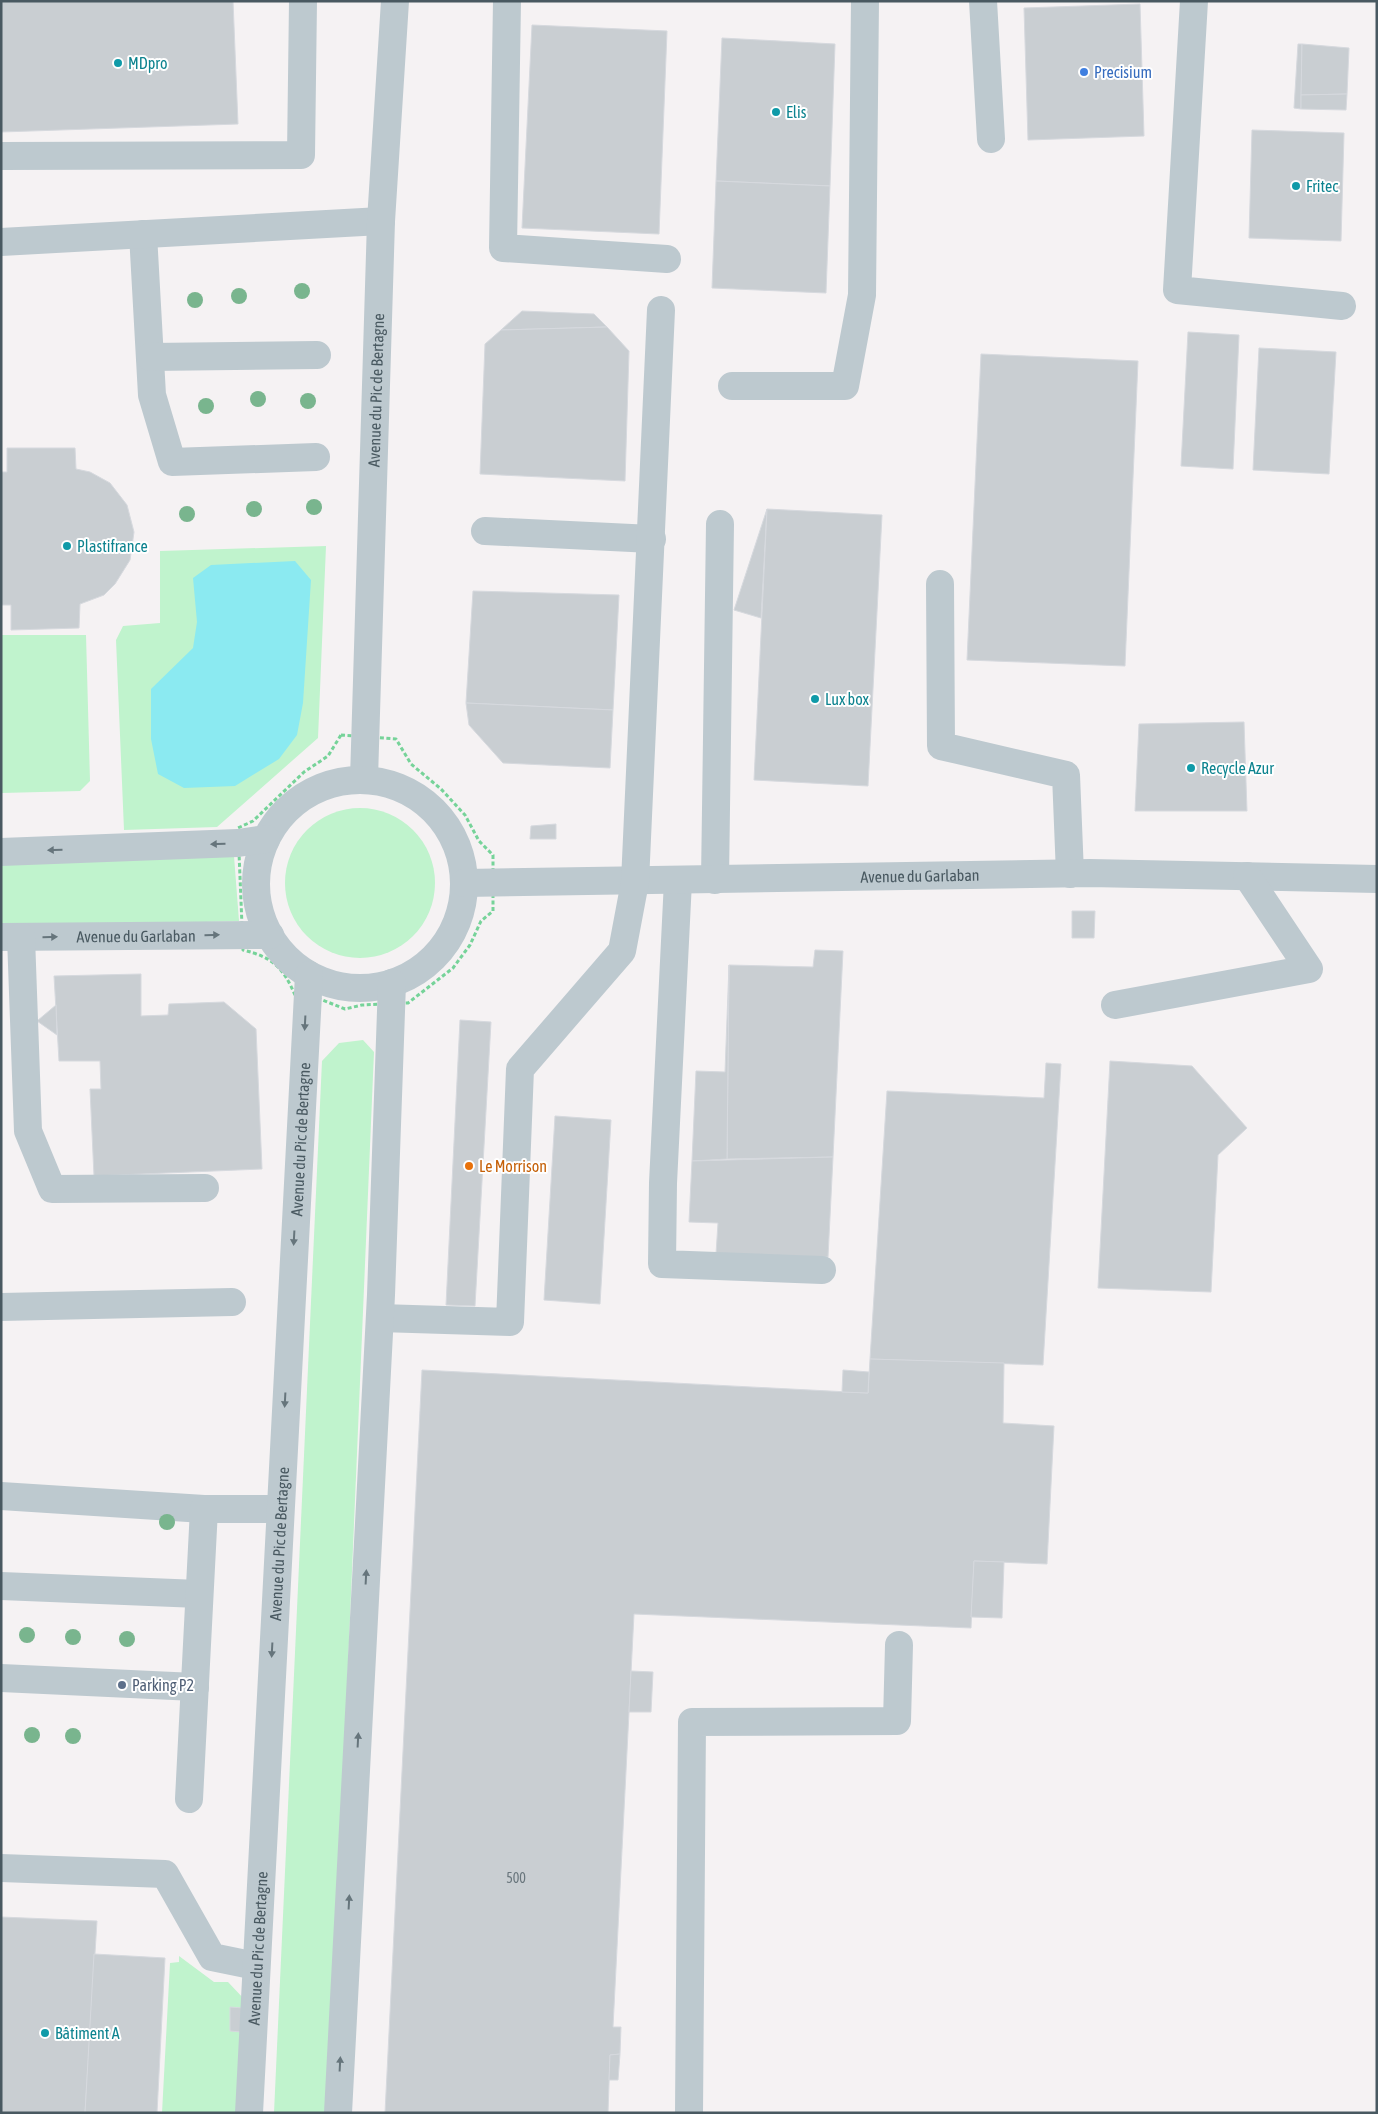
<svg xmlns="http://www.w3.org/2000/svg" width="1378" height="2114" viewBox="0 0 1378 2114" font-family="'Asap Condensed',sans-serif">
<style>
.green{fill:#c0f3cd}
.water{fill:#8beaf1}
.building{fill:#c9ced2;stroke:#d6d9de}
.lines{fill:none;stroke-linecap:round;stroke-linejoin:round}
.path{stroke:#76d399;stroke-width:3;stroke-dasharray:4 2.5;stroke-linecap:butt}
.minor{stroke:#bdc9cf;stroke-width:28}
.tree{fill:#79b58e}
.oneway{fill:#66757c}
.culture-dot{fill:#0f9aa8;stroke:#fff;stroke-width:2}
.shop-dot{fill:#3f7fe0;stroke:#fff;stroke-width:2}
.food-dot{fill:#e8710a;stroke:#fff;stroke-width:2}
.service-dot{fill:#5c6f8a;stroke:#fff;stroke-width:2}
.labels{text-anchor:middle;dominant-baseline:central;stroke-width:4;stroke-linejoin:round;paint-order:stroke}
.number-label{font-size:14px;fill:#69767d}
.culture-label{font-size:16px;fill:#0d838f;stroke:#fff;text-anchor:start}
.shop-label{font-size:16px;fill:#366cbe;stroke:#fff;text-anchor:start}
.street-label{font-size:16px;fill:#495961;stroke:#fff}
.food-label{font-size:16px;fill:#c56008;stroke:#fff;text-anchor:start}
.service-label{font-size:16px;fill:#4e5e75;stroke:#fff;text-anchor:start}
</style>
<rect width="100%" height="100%" fill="#f5f2f3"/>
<g class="green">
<path d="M326,546l-8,192 -101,89 -93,3 -8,-190 7,-14 37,-3v-72z"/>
<path d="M1,635h85l4,146 -10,10 -78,2z"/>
<circle cx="360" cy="883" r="75"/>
<path d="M234,856l5,65 -238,7v-64z"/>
<path d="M363,1040l11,12 -45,1061h-55l48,-1052 17,-18z"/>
<path d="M179,1956l35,26h14l16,17 -7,114h-75l8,-150 9,-1z"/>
</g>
<path class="water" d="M295,561l16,19 -8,123 -6,32 -18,24 -44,27 -51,2 -26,-14 -7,-35v-50l42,-41 4,-26 -4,-44 18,-13z"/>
<g class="building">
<path d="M1,1h232l5,123 -237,8z"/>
<path d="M1140,4l4,132 -116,4 -4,-132z"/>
<path d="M532,25l135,6 -8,203 -137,-6z"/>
<path d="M722,38l113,6 -5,142 -114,-5z"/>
<path d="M1298,44h4l-1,65 -7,-1z"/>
<path d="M1302,44l47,4 -2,46 -46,1z"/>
<path d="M1347,94l-1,16 -45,-1v-14z"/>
<path d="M1252,130l92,3 -3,108 -92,-3z"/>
<path d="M716,181l114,5 -4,107 -114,-5z"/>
<path d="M522,311l72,3 13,13 -106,3z"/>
<path d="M607,327l22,24 -4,130 -145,-7 5,-130 16,-14z"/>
<path d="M1188,332l51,3 -6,134 -52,-3z"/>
<path d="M1259,348l77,4 -7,122 -76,-4z"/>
<path d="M981,354l157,7 -13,305 -158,-6z"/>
<path d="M7,448h68l1,21 14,3 20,11 17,22 7,27 -4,28 -15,24 -11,11 -24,9 -1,24 -68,2v-25h-10v-133h6z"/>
<path d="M767,509l-6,109 -27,-8z"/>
<path d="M767,509l115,6 -14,271 -114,-6z"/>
<path d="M473,591l146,4 -6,115 -147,-7z"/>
<path d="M466,703l147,7 -3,58 -107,-5 -34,-38z"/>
<path d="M1244,722l3,89h-112l4,-87z"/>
<path d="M556,824v15h-26l1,-13z"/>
<path d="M1072,911h23l-1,27h-22z"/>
<path d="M815,950l28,1 -10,206 -106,2 2,-194 84,2z"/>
<path d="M729,965l-2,194 -35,2 4,-90 29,1z"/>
<path d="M141,974v42l27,-1 1,-11 55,-2 32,27 6,140 -168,7 -4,-87h11l-1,-28h-41l-5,-85z"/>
<path d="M56,1005l1,30 -20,-14z"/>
<path d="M460,1020l31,2 -16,284 -29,-1z"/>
<path d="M1110,1061l82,5 55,62 -29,27 -7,137 -113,-4z"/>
<path d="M1046,1063l15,1 -18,301 -173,-6 17,-268 157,7z"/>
<path d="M555,1116l56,4 -11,184 -56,-4z"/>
<path d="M833,1157l-5,100 -112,-3 2,-31 -29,-1 3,-61z"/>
<path d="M870,1359l134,4 -1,60 51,3 -7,138 -73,-3 -3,67 -337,-14 -21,413h8l-1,27 -10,1 -2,58h-223l37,-743 446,23z"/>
<path d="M843,1370l26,2 -1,21 -26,-1z"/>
<path d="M974,1561l30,1 -2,56 -31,-1z"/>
<path d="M631,1671l22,1 -2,40h-22z"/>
<path d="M1,1917l96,4 -12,192h-84z"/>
<path d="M94,1954l71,4 -8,155h-72z"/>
<path d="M230,2007l13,1 -2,24 -11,-1z"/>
<path d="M620,2054l-2,26h-9l1,-25z"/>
</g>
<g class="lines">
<path class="path" d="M341,735l55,4 15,25 30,25 24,26 14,26 14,14v56l-12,10 -11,24 -17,23 -45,35 -46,2 -17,4 -25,-10 -25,-4c-12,-28 -23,-38 -52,-45l-5,-122 15,-7 51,-49 24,-16z"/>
<g class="minor">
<path d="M507,1l-4,247 164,11"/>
<path d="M983,1l8,138"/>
<path d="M1194,1l-17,289 165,16"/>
<path d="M1,156l300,-1 2,-154"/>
<path d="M143,234l9,161 20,67 144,-5"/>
<path d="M1,242l380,-21"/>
<path d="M150,357l167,-2"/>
<path d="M732,386h113l17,-91 3,-294"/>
<path d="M485,531l167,8"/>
<path d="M940,584l1,162 125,29 4,99"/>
<path id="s1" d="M364,779l17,-558 14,-220"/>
<circle cx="360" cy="884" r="104"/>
<path d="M1,852l237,-9 28,-4"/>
<path d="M715,880l5,-356"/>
<path d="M678,881l-15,302 -1,81 160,6"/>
<path id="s2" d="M464,883l626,-10 287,6"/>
<path id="s3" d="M1,937l269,-2"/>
<path d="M21,937l7,194 24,58 153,-1"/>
<path d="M1115,1005l194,-36 -62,-93"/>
<path d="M1,1307l231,-5"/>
<path d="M380,1318l130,4 10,-253 102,-118 13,-69 26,-572"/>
<path d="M1,1496l203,13"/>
<path d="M1,1586l198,8"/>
<path d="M1,1678l194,9"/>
<path d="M189,1799l15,-290h75"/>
<path d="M1,1868l164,6 47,83 44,9"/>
<path id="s4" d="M249,2113l60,-1138"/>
<path d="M338,2113l43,-818 11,-312"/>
<path d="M689,2113l3,-391 205,-1 2,-76"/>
</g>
</g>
<g class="tree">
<circle cx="302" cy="291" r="8"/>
<circle cx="239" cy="296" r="8"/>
<circle cx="195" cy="300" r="8"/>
<circle cx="258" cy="399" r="8"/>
<circle cx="308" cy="401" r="8"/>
<circle cx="206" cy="406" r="8"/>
<circle cx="314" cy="507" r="8"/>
<circle cx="254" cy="509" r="8"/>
<circle cx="187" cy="514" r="8"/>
<circle cx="167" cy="1522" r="8"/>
<circle cx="27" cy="1635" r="8"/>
<circle cx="73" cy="1637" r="8"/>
<circle cx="127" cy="1639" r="8"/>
<circle cx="32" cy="1735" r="8"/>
<circle cx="73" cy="1736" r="8"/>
</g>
<defs><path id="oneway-solid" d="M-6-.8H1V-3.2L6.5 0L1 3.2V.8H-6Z" transform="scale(1.25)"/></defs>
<g class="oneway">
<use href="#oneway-solid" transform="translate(218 844) rotate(178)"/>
<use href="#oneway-solid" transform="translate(55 850) rotate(178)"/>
<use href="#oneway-solid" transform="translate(212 935) rotate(-1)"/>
<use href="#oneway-solid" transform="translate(50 937) rotate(-1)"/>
<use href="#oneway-solid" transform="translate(305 1023) rotate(93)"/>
<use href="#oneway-solid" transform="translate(294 1238) rotate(93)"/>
<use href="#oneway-solid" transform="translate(285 1400) rotate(93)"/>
<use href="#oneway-solid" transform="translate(366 1577) rotate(-87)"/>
<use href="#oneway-solid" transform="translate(272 1650) rotate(93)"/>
<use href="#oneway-solid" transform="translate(358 1740) rotate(-87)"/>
<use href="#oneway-solid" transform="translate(349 1902) rotate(-87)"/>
<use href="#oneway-solid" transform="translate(340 2064) rotate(-87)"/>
</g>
<g class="culture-dot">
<circle cx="118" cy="63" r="5"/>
<circle cx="776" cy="112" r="5"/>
<circle cx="1296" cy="186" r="5"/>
<circle cx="67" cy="546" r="5"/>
<circle cx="815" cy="699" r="5"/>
<circle cx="1191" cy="768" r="5"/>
<circle cx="45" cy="2033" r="5"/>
</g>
<circle class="shop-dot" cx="1084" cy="72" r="5"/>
<circle class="food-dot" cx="469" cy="1166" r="5"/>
<circle class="service-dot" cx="122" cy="1685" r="5"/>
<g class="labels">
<g class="number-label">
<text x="516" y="1878">500</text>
</g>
<g class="culture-label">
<text x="128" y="63">MDpro</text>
<text x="786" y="112">Elis</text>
<text x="1306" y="186">Fritec</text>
<text x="77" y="546">Plastifrance</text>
<text x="825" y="699">Lux box</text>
<text x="1201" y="768">Recycle Azur</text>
<text x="55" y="2033">Bâtiment A</text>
</g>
<g class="shop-label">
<text x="1094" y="72">Precisium</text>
</g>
<g class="street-label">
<text stroke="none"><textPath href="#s1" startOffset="389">Avenue du Pic de Bertagne</textPath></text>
<text stroke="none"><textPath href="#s2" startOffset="456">Avenue du Garlaban</textPath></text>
<text stroke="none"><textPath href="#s3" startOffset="135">Avenue du Garlaban</textPath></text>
<text stroke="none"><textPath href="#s4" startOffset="975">Avenue du Pic de Bertagne</textPath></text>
<text stroke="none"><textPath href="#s4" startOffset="570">Avenue du Pic de Bertagne</textPath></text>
<text stroke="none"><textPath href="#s4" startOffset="165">Avenue du Pic de Bertagne</textPath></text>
</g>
<g class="food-label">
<text x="479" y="1166">Le Morrison</text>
</g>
<g class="service-label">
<text x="132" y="1685">Parking P2</text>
</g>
</g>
<rect width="1378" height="2114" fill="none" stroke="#495961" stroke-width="5"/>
</svg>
